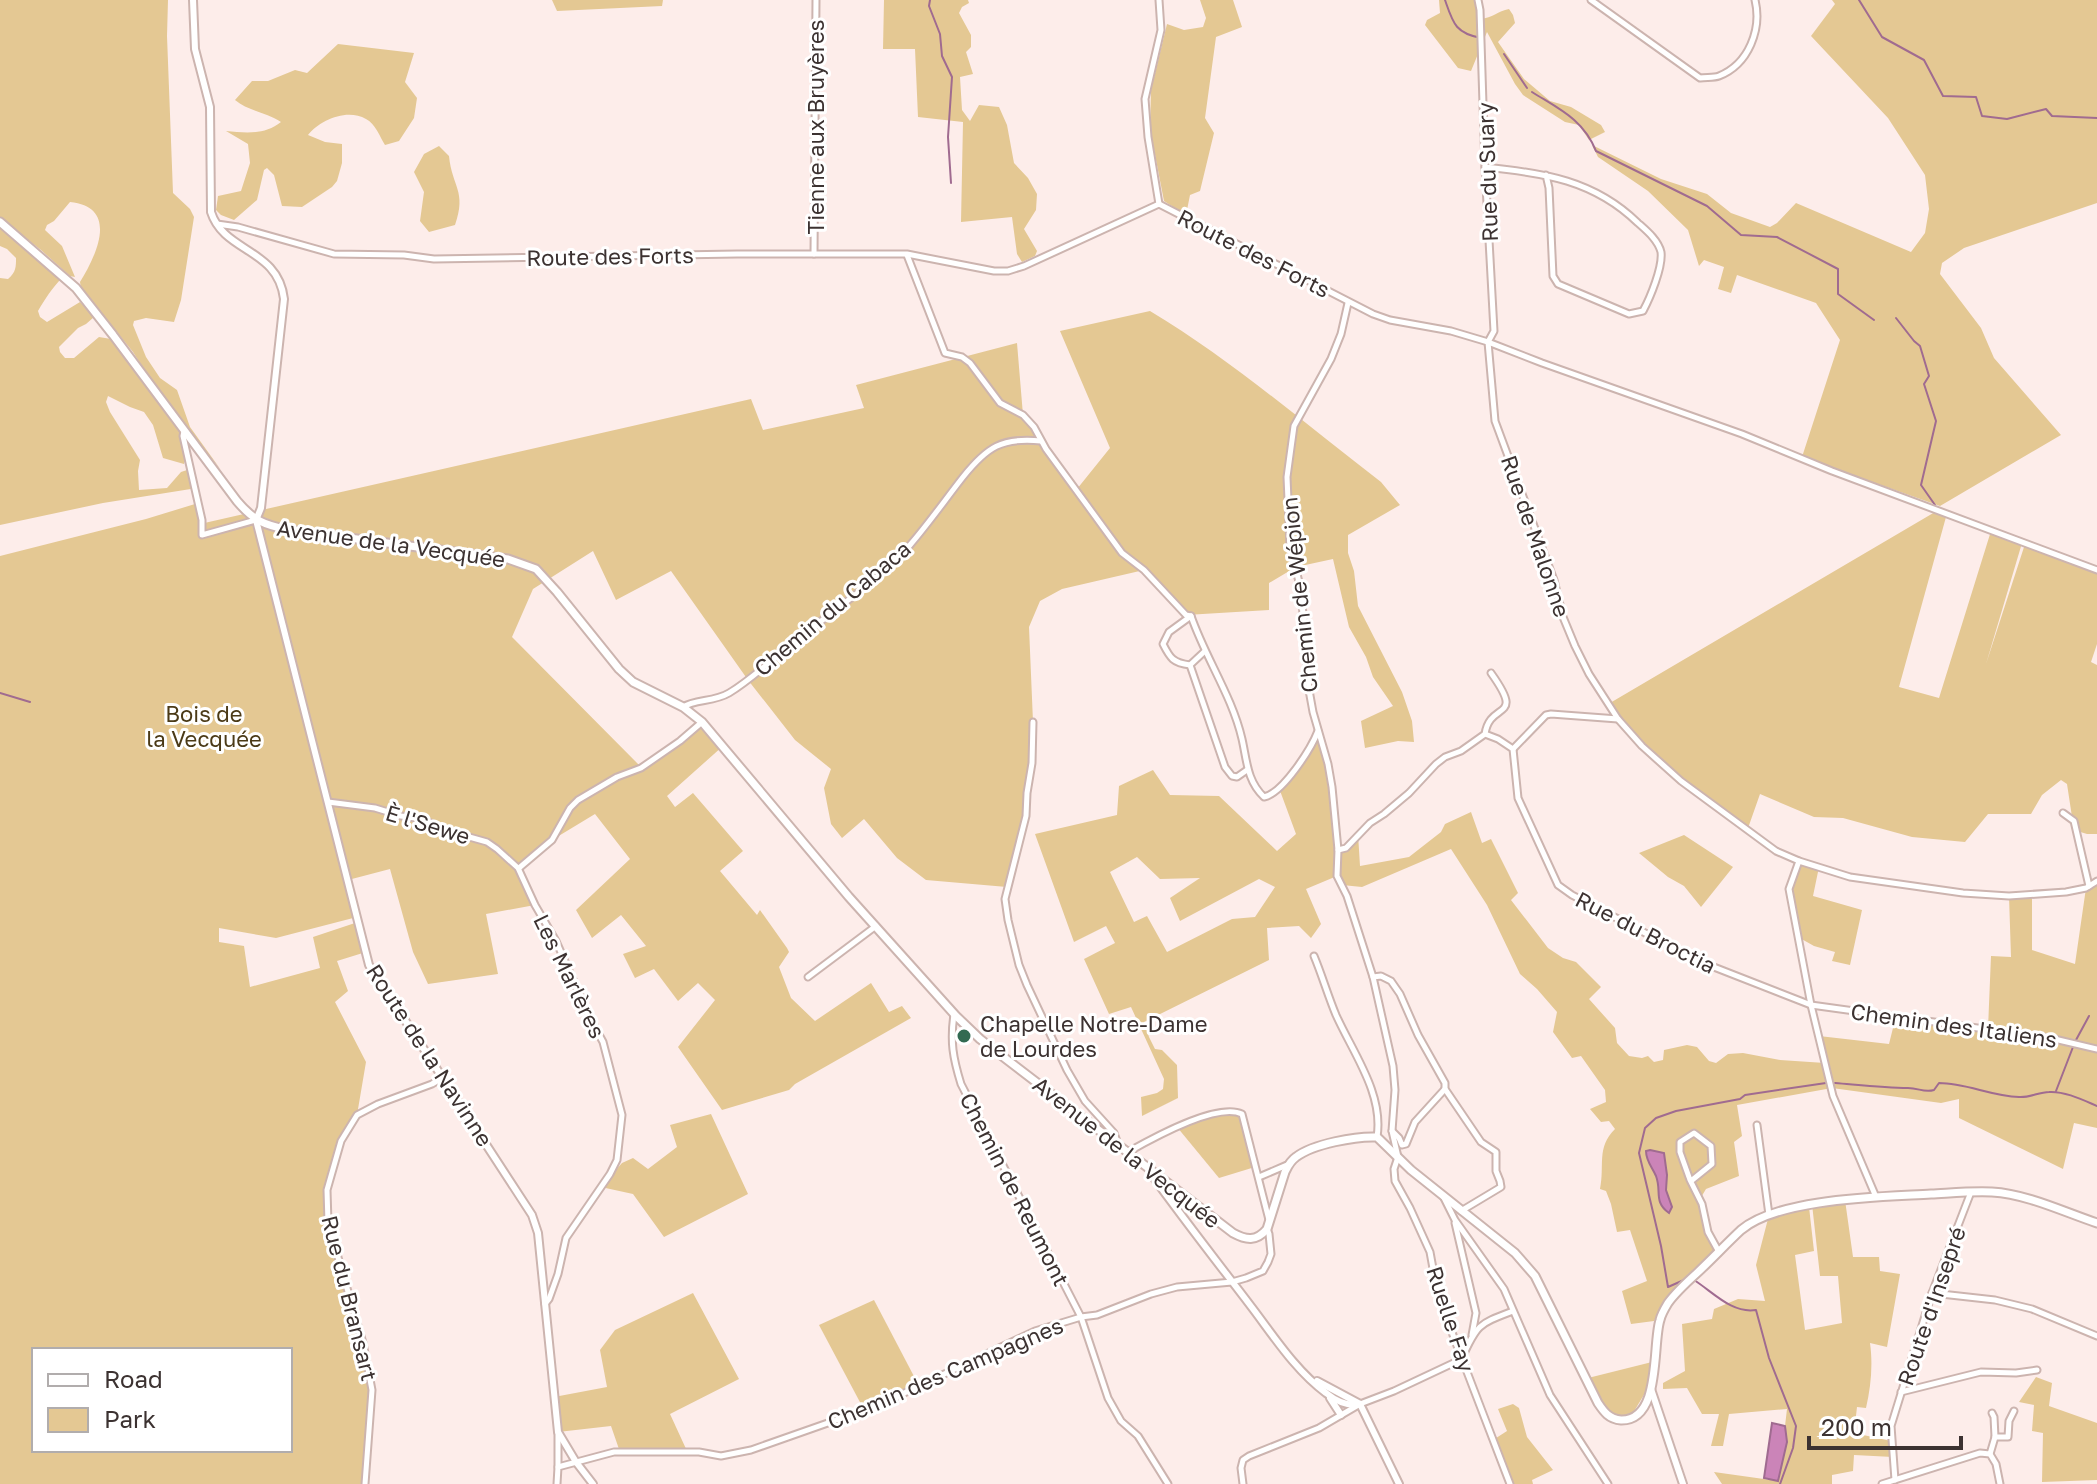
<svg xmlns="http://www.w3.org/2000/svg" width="2097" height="1484" viewBox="0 0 2097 1484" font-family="'Golos Text',sans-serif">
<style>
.green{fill:#e4c893;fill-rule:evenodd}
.water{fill:#cb84b8;stroke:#a06b90;stroke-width:2}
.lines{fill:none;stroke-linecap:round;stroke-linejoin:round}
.stream{stroke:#a06b90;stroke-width:2}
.minor-casing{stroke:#ccb4af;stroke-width:9}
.tertiary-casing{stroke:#ccb4af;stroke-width:10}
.secondary-casing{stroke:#ccb4af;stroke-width:11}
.minor{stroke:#fff;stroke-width:5}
.tertiary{stroke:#fff;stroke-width:6}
.secondary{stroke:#fff;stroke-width:7}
.poi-dot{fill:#326a51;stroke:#fff;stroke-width:3}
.labels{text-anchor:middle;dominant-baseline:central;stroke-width:6;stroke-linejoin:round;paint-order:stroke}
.street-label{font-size:22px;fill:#3c3231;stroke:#fff}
.park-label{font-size:22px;fill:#4b3a17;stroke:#fff}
.poi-label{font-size:22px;fill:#3c3231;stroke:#fff;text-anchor:start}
</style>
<rect width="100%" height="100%" fill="#fdedea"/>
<g class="green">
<path d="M0,0h168l-1,36 6,157 17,16 4,8 -13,83 -7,22 -28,-4 -12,3 -1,4 13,32 14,21 17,12 13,37 31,43 -60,-74 -28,-44 -52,-64 -1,-6c16,-26 40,-75 -10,-80l-16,19 -7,4 -2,5 17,16 13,31 -5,-1 -29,-26 -41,-32z"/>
<path d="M552,0h111l-1,6 -105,5z"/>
<path d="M884,0h84l1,3 -7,4 -3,6 12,22v12l-5,5 7,22 -13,3 2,33 8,11 9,-16 20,2 8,18 7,38 14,15 9,16 -1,16 -12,19 13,22 -2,5 -13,6 -5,-8 -5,-37 -51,5 2,-100 -45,-5 -3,-68h-32z"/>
<path d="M1200,0h33l9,27 -26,10 -11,81 9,15 -14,58 -10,4 -4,20 -22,-14 -14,-72 1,-39 16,-66 17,6 19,-3 3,-9z"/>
<path d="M1439,0h36l6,19c11,-1 17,-8 28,-10l4,6 2,8 -17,19 26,37 26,22 21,6 30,18 4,7 -16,8 -10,-15 -14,-3 -42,-27 -8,-11 -28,-52 -16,39 -13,-3 -33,-43 2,-5 13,-7z"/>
<path d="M1832,0h265v203l-133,45 -22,15 -2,11 41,54 13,30 67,77 -121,71 -138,-49 38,-117 -24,-37 -79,-28 -6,18 -13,-4 6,-22 -20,-7 -5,6 -11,-36 -40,-39 -50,-34 -6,-12 69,34 46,15 24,19 39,14 7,-4 19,-20 115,49 14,-19 4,-24 -4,-34 -37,-57 -77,-82 24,-32z"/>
<path d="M338,44l76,9 -9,29 12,16 -3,20 -15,23 -14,4c-5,-8 -10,-22 -19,-26 -19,-11 -46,1 -58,16l17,7 17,2v19l-5,18 -5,6 -30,20 -20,-1 -8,-31 -7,-7 -3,2 -7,30 -23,20 -13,-5 -5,-5 2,-14 23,-5 9,-28 -2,-19 -22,-13c20,2 39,4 55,-9 -15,-10 -33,-11 -46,-22l17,-19h16l27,-11 12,3z"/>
<path d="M439,146l10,10c3,31 18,35 6,69l-26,7 -9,-11 4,-29 -10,-20 10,-18z"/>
<path d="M0,225l62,53c-10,10 -17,21 -24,33l2,6 7,5 33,-20 14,15 -8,7 -8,4 -19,19 1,5 5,6h9l25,-21 12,2 13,14 55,78c5,10 9,22 5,33l-21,-6 -10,-33 -9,-13 -14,-5 -22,-11 -2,6 4,10 30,48 -2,11 1,19 28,-2 14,-16 9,-3 7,19 -94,15 -103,22v-247l8,1c8,-7 8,-12 8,-21l-9,-9 -7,-3z"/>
<path d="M1150,311c82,49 155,113 231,171l19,23 -52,30v18l6,18 4,35 44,86 10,29 2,21 -16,-1 -33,7 -4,-27 32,-15 -20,-29 -7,-20 -17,-30 -16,-68 -37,8 -27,16v27l-83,5 -42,-45 -82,19 -22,12 -11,26 4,95 -7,94 -19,71 -81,-7 -29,-22 -33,-39 -22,19 -11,-14 -7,-36 7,-19 -36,-29 -47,-60 -77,-109 -55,29 -23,-49 -60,38 -21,48 129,130 61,-45 21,24 -56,50 8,11 18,-14 50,58 -23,20 37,44 3,-5 27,38 2,4 -10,15 12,31 24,23 56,-38 18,29 13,-6 9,12 -116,66 -6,6 -67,20 -44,-63 37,-47 -17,-17 -20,18 -24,-32 -19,9 -12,-24 23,-8 -25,-31 -29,23 -16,-28 54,-51 -35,-45 -43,26 -33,28 16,37 -49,9 12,60 -70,10 -15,-32 -23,-83 -42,11 9,37 -81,21 -57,-10v14l25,4 6,41 70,-19 -7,-31 45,-15 8,30 -29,9 11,30 -13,11 31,60 -9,53 -9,13 -21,63 1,32 35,120 9,47 -7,94h-365v-928l146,-37 49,-15 5,20 551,-125 12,31 101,-22 -8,-23 161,-42 6,72 54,74 33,-41 -50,-117zM34,1350h256v100h-256z"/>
<path d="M1935,512l11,5 -47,170 40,11 52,-167 31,12 -36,121 39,-120 72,29v71l-6,18 6,3v169h-10l-13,-4 -7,-46 -6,-4 -19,15 -11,19h-43l-23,28 -53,-5 -69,-19 -29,-1 -54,-23 -13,37 -31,-22 -77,-67 -29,-39z"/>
<path d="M1318,730l10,34 10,85 8,-1 12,-14 2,32 49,-9 32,-25 4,-8 26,-12 11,31 9,-4 27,54 -7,7 37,48 15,10 13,4 25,25 -12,12 26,29 2,15 12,13 13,2 6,-2 6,6 9,-2 1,-10 23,-5 10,2 12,14 7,2 12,-9 15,-1 37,7 45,3 -6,-27 70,8 7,-28 92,13 3,-73 20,1 -2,-61 23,-2v56l43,14 11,-76 11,-7v247l-23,-5 -11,46 -104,-51v-19l-18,4 -109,-15 -95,17 5,31 -8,6 5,34 -33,13 -6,10 8,33 11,20 -54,48 -11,21 -23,3 -9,-33 25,-10 -17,-51 -13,2 -6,-28 -5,-13 -6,-2c5,-24 -4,-41 15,-60l-6,-8 -8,1 -11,-13 16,-7 -1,-12 -24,-34 -9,2 -19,-26 4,-20 -20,-23 -17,-15 -33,-69 -36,-56 -89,38 -20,-2 -5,-9 -31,13 15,35 -10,14 -12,-12 -32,2 2,32 -125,62 5,15 6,12 7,1 15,15 1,33 -36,18 -1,-19 16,-4 6,-4 1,-10 -33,-72 -22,7 -25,-55 31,-16 -9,-17 -32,16 -39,-108 82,-19 2,-29 34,-16 17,25 49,1 58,55 19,-17 -17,-46 21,-26zM1137,857l23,22 40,-1 -30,20 10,23 79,-42 16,8 -20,30 -23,2 -65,33 -20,-36 -13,6 -24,-50z"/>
<path d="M1684,835l49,32 -32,40 -17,-21 -16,-9 -29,-24z"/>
<path d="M1799,861l20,6 -6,29 49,14 -12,55 -18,-4 3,-9 -21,-6 -16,-9 -9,-48z"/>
<path d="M1218,1113l24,1 13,53 -36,11 -42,-51z"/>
<path d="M711,1114l37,80 -84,43 -31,-43 -32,-7 21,-24 11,-5 15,11 29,-22 -7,-22z"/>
<path d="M1845,1200l8,57h26l1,14 20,3 -13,73 -17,-4c3,22 1,43 -4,65l-9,-1 -3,26 37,8 2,16 -39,-2 -1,16 -21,4v9h-110l-8,-12 64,9 9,-39 -2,-16 2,-17 -58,5 -6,32h-12l8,-32h-17l-15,-26 -24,1v-6l22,-12 -3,-47 30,-5 2,-10 24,-10 27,2 -9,-36 13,-50 40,-8 5,44 -19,4 10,75 37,-7 -4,-47h-18l-8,-72z"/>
<path d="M693,1293l46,86 -69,35 17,37 -67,1 -9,-26 -53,6 -4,-35 53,-10 -7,-37 15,-20z"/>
<path d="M874,1300l44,84 -29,14 -27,8 -43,-81z"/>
<path d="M1652,1362l-4,26 -15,25 -15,4 -12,-6 -18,-33z"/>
<path d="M2036,1377l16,6 -3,23 48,17v57l-55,2 1,-49 -11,-2 2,-26 -15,-3z"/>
<path d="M1513,1404l6,4 8,29 26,33 -21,10 1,4h-23l-17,-44 14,-9 -9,-22z"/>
</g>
<g class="water">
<path d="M1650,1150l14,3 3,22 -1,15 6,17 -3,6c-16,-12 -7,-21 -13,-37 -4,-9 -10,-15 -10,-25z"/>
<path d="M1772,1423l13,3 2,16 -9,39 -14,-3z"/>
</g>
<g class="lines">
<g class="stream">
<path d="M930,0l-1,6 11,28 2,22 10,21 -4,60 3,46"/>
<path d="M1445,0c8,23 10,33 36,38"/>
<path d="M1859,0l23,37 42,23 19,36 33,1 6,19 25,3 39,-10 6,7 45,2"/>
<path d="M1504,54l23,34"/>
<path d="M1532,92c27,17 51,27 64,59l111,55 34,29 36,2 61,32v25l36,26"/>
<path d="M1896,318l18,23 6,5 9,30 -5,8 12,37 -15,64 14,20"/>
<path d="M0,693l30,9"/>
<path d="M2076,1040l13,-24"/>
<path d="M1835,1083c24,2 49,5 73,5 11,0 16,5 26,2l5,-7c27,0 52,13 80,14 10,1 20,-5 30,-5 16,-1 34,8 48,14"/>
<path d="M2056,1091l17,-44"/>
<path d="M1684,1280l-16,7 -7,-41 -22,-93 6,-25 11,-10 20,-7 64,-12 5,-4 81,-12"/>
<path d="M1694,1280c19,12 38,34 62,30l13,48 27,68 -3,22 -13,36"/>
</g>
<g class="minor-casing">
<g id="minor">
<path d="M1159,0l2,30 -16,69 3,38 11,67"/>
<path d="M1478,0l2,10 5,157 9,164 -6,11 7,79 59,159 9,37 12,29 14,28 29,45 24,27 39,35 95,70 23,10 51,16 113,16 46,3 57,-4 20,-4 11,-7"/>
<path d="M1591,0l109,78c6,-1 14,0 19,-2 30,-12 43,-47 36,-76"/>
<path d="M1485,167c59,6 109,13 153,56 9,8 20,17 23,29 2,15 -11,46 -18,59l-14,3 -71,-30 -5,-8 -4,-88 -3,-13"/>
<path d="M1159,204l214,110 17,6 61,11 37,11 54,21 200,71 90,37 265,99"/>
<path d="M217,224l21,3 96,27 70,1 30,4 303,-5h170l87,17h14l16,-5 135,-62"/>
<path d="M814,254l2,-254"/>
<path d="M907,255l38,98 17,4 8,6 30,40 23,12 11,12 12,22 76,104 22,17 42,45 5,1c15,43 41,80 51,123 5,22 5,42 22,58 19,-4 47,-48 54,-66"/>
<path d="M1348,303l-7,31 -10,25 -37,67 -7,51 3,69 11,44 8,100 4,22 15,52 4,23 6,63 -1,26 10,20 26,81 20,89 2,24 -3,41 6,26 -4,12 1,12 15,27 20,44 6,33 18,53 56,146"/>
<path d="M184,431l-1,5 19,84v15l54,-15"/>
<path d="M1205,651l-15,14 35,102 7,9 5,1 10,-7"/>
<path d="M1190,665c-17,-2 -20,-7 -27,-21l6,-12 22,-16"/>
<path d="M683,707c12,-8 31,-5 46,-14 25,-15 45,-36 68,-53 38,-31 81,-59 113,-95 19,-22 35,-45 53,-68 24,-30 39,-40 78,-36"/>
<path d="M1033,722l-1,41 -5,30 -1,23 -21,83 3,21 11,45 8,20 40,85 18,31 29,32 4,11"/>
<path d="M1485,734l13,5 15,10 5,49 40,87 14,10 129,67 110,43 239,33 47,11"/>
<path d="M1513,749l33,-34 5,-1 67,5"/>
<path d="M328,802l47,6 26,8 21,3 26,12 39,11 10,7 21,19 17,37 21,36 34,77 13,24 19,73 -5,45 -7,14 -44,64 -8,36 -9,25 -4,5"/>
<path d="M2063,813l11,8 15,65"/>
<path d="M1338,850l8,-2 24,-25 14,-9 25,-21 27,-29 9,-7 16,-6 24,-17c5,-34 41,-12 6,-61"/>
<path d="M1799,861l-10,28 22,116 22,91 43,101"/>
<path d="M519,868l33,-28 18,-32 8,-8 39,-23 24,-9 39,-27 22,-19"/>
<path d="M1314,956c8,19 14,40 22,59 17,38 48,79 41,122"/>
<path d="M808,977l68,-51"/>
<path d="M1373,977l8,-1 10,5 9,13 18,41 27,48v6l36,53 15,10v19l4,10 1,6 -40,24"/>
<path d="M954,1014c-4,28 -1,44 7,70l120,233 27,81 13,23 17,15 30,48"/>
<path d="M1757,1125l12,90"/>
<path d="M1392,1131l7,7 3,7 4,-1 9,-22 30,-33"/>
<path d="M1128,1152c23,-13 89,-50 114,-38l27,106"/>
<path d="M1259,1177l28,-12"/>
<path d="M1691,1181l21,-17 -1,-18 -17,-13 -14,9v10l10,28 12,24 6,28 11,20"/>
<path d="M1444,1198l11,22 49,69 46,106 58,89"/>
<path d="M1455,1223l21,90 -4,22"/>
<path d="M1932,1293l63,7 37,9 65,27"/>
<path d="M1462,1358c15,-34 17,-34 51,-47"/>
<path d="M1901,1392l80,-20 35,1 21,-3"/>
<path d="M1992,1413l2,4 1,20"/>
<path d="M558,1432v35"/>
<path d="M1990,1454l5,-17h13l1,-16 5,-10"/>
<path d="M1895,1480l-4,-54 41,-133 39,-101"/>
<path d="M365,1484l7,-94 -9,-47 -35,-120 -1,-33 14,-49 16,-26 21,-11 54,-20 10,-6"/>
<path d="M557,1484l1,-17 56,-15h85l22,4 30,-6 128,-45 156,-74 46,-14 16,-2 54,-21 26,-7 55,-5 14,-4 17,-7 5,-9 3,-8 -2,-20 -2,-5"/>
<path d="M1243,1484l-2,-16 2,-8 6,-4 70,-28 41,-24 34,-13 68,-32"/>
<path d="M1882,1484l98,-31 10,1 6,10 4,20"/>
</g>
</g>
<g class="tertiary-casing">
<g id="tertiary">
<path d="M193,0l2,49 15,58 1,105c13,41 67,36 73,87l-23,209 -5,12 113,445 163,250 6,18 20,199 18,30 17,22"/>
<path d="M1152,1171l2,7c31,43 64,85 96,127 23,30 45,65 76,88 10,8 21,14 34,11"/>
<path d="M1317,1381l43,23"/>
<path d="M1651,1389l32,95"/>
<path d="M1330,1398l11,17"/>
<path d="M1360,1404l39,80"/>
</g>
</g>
<g class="secondary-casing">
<path id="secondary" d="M0,222l76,66 37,47 124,166c17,20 27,24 52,29l219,29 28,10 21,23 62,77 14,13 50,25 19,15 147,175 107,119 24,23 253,194c13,7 23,9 34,-4l18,-57c3,-6 5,-11 11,-15 17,-13 60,-21 81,-20l34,33 104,83 20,23 63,127c6,9 11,16 23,17 41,1 31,-76 39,-100 1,-5 5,-12 8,-17 8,-11 19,-21 29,-30 15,-14 29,-29 44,-43 38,-32 140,-33 190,-36 20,-1 41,-3 61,-2 35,2 72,20 105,31"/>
</g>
<use href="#minor" class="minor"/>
<use href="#tertiary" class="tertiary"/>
<use href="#secondary" class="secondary"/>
</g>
<circle class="poi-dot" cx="964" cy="1036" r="8"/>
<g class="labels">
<g class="street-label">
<text transform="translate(815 127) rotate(-90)">Tienne aux Bruyères</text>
<text transform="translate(1487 172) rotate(-92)">Rue du Suary</text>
<text transform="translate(1254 253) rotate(27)">Route des Forts</text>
<text transform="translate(610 256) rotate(-1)">Route des Forts</text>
<text transform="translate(1536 536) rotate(71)">Rue de Malonne</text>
<text transform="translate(391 543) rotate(8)">Avenue de la Vecquée</text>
<text transform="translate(1299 595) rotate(-96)">Chemin de Wépion</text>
<text transform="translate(832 608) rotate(-40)">Chemin du Cabaca</text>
<text transform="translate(428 824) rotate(17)">È l'Sewe</text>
<text transform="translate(1646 932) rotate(27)">Rue du Broctia</text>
<text transform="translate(570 976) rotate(64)">Les Marlères</text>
<text transform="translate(1954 1025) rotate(8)">Chemin des Italiens</text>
<text transform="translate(430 1055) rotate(57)">Route de la Navinne</text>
<text transform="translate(1127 1152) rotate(38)">Avenue de la Vecquée</text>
<text transform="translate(1015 1189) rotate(63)">Chemin de Reumont</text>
<text transform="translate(350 1298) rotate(76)">Rue du Bransart</text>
<text transform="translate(1931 1306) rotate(-71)">Route d'Insepré</text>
<text transform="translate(1451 1319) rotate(72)">Ruelle Fay</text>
<text transform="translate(945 1373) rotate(-23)">Chemin des Campagnes</text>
</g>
<g class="park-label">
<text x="204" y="713">Bois de<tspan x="204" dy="25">la Vecquée</tspan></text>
</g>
<g class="poi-label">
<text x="980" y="1023">Chapelle Notre-Dame<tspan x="980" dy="25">de Lourdes</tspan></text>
</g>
</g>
<rect x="32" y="1348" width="260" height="104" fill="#ffffff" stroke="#b1adad" stroke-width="2"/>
<rect x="48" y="1374" width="40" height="12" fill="#ffffff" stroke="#b1adad" stroke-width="2"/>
<text x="104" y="1388" font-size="24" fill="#3c3231">Road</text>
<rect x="48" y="1408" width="40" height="24" fill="#e4c893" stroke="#b1adad" stroke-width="2"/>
<text x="104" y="1428" font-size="24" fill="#3c3231">Park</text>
<path d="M1809 1436v12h152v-12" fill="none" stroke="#3c3231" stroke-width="4"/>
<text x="1821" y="1436" font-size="24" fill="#3c3231" stroke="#ffffff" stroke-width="6" paint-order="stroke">200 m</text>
</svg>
